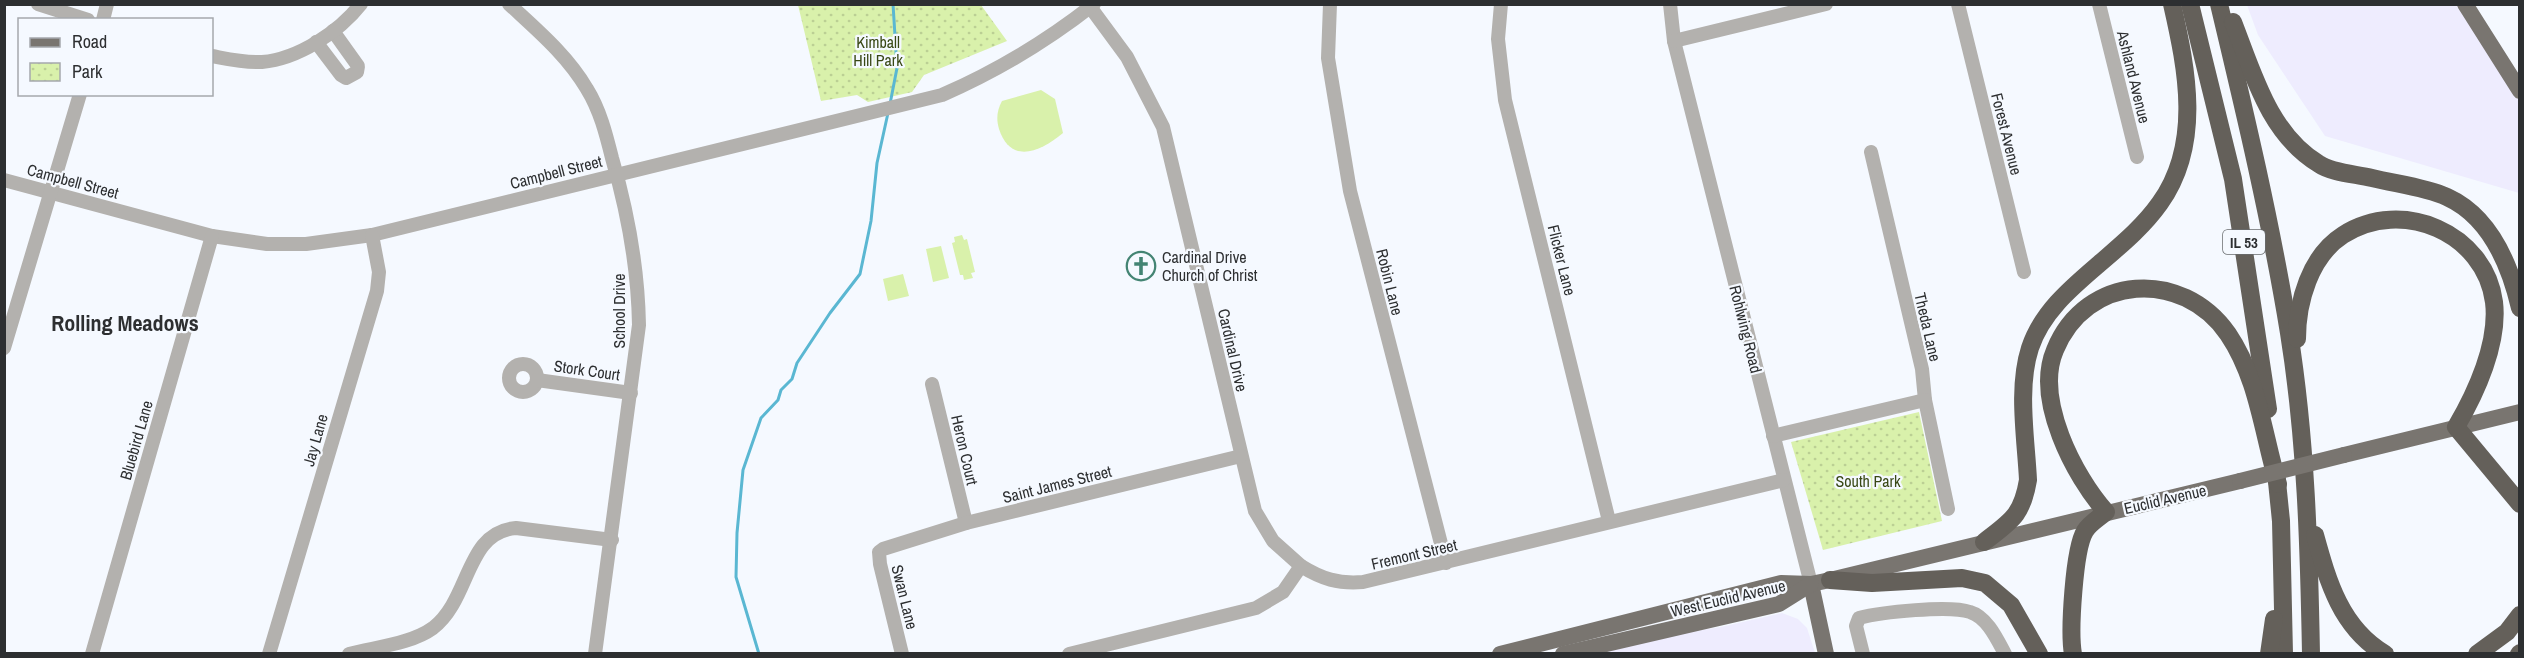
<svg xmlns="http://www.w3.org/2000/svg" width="2524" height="658" viewBox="0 0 2524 658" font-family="'Archivo Narrow',sans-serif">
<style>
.commercial{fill:#eeecfe}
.grass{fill:#d9f1ab}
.park{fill:url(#park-dots)}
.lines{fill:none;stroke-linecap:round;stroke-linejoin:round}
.stream{stroke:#5ab7d2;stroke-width:3}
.minor{stroke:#b3b1ae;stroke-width:14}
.major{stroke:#797570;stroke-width:16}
.highway{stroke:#64605a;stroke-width:18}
.major-bridge{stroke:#797570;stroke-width:16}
.labels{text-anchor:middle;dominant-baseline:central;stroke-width:4.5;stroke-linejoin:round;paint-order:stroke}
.shield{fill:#f5f9ff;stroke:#696c6f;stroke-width:1.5}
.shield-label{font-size:15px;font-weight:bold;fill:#2d2f31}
.park-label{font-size:16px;fill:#394815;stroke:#f5f9ff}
.street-label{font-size:16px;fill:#2d2f31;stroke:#f5f9ff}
.poi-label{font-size:16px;fill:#2d2f31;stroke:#f5f9ff;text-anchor:start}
.district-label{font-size:22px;font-weight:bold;fill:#2d2f31;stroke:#f5f9ff}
</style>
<defs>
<pattern id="park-dots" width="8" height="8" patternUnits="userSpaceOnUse" patternTransform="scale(1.5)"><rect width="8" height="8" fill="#d9f1ab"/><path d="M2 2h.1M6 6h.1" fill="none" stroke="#bbcf94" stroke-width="1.8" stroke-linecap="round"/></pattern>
</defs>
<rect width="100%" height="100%" fill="#f5f9ff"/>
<g class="commercial">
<path d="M2247,5h218l54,86v102l-194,-57 -67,-101z"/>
<path d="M1782,613l16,6 9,9 8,25 -234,1 49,-13 91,-14z"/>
</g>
<g class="grass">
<path d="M1041,90l14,9 8,34c-23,19 -52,32 -64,-4 -3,-10 -2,-19 3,-28z"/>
<path d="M962,235l2,5 3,-1 8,33 -4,1 2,5 -9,2 -1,-5h-3l-8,-32 3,-1 -1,-5z"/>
<path d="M941,246l8,32 -16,4 -7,-33z"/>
<path d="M903,274l6,22 -21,5 -5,-22z"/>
</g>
<g class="park">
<path d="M798,5h183l26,36 -83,34 -12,17 -44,10 -11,-7 -36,6z"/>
<path d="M1919,412l23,109 -119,29 -32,-108z"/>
</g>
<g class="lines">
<g class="stream">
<path d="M890,104l7,-36 -4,-64"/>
<path d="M759,654l-23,-77 1,-44 6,-63 18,-52 17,-18 3,-10 11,-11 5,-16 33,-50 30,-39 11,-53 6,-58 11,-50"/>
</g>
<g class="minor">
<path d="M38,4l50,16"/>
<path d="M509,4c28,26 58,51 78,85 13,21 19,45 25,69 16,55 26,109 27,167l-44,329"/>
<path d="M1088,4l39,53 36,70 92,384 18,30 28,25"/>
<path d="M1330,4l-2,54 22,133 96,372"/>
<path d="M1501,4l-3,35 7,61 104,421"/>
<path d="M1670,4l4,37 137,543"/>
<path d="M1958,4l66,268"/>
<path d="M2099,4l38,153"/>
<path d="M103,20l4,-16"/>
<path d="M1674,41l152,-37"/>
<path d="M316,42l25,33 5,3 11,-6 1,-6 -25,-35"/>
<path d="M212,56c16,3 33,7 50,6 36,-3 77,-30 99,-58"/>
<path d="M1871,152l51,217 3,31 23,109"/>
<path d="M4,180l208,56 55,8h39l66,-9 570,-140c55,-24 105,-54 152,-91"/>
<path d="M4,348l76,-254"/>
<circle cx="523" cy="378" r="14"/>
<path d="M537,380l94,13"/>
<path d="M932,384l34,139"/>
<path d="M1773,436l152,-36"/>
<path d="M92,654l120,-418"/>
<path d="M269,654l108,-363 2,-19 -7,-37"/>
<path d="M349,654c26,-7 62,-10 84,-26 38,-29 32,-96 83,-100l96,12"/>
<path d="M902,654l-22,-90 -1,-12 4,-3 83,-26 275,-67"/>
<path d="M1069,654l187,-46 27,-16 18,-26c21,13 37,18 62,16l421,-102"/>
<path d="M1863,654l-7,-28 3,-8c22,-6 91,-13 111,-6 17,5 27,27 35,42"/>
</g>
<g class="major">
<path d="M2465,4l55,87"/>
<path d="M2344,455l176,-43"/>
<path d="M1811,584l15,70"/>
<path d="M1500,654l281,-71 30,1 19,-4 410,-99"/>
<path d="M1563,654l216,-50 32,-20"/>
</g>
<g class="highway">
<path d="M2190,4l43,175 35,230"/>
<path d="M2219,4c26,109 52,218 70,329 17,106 20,213 22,321"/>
<path d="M2233,22c20,51 36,112 86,142 13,9 37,10 53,14 24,6 53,9 75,19 44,20 63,68 73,111"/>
<path d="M2297,339c0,-37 13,-83 46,-104 59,-38 142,-2 151,67 5,41 -18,91 -38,125l64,77"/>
<path d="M2276,472l5,49 3,133"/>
<path d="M2315,535c13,47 26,93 70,119"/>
<path d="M1984,542c27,-21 38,-26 44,-62 -2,-41 -11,-92 2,-132 12,-36 41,-60 69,-84 22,-19 44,-37 61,-61 42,-59 27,-133 12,-199"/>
<path d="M1830,580l42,3 90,-5 23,5 26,22 28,49"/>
<path d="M2073,654c-4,-22 1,-105 12,-123 5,-8 14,-13 21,-19 -32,-36 -72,-113 -51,-162 31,-76 127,-82 173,-16 30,44 35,100 50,150"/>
<path d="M2269,654l5,-35"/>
<path d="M2477,654l30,-22 13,-17"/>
<path d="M2519,654l1,-1"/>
</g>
<path class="major-bridge" d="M2240,481l104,-26"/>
</g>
<defs>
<g id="church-ring" transform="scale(1.5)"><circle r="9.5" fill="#f5f9ff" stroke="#438473" stroke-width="1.5"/><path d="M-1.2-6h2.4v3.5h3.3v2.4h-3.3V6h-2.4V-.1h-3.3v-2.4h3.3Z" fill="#438473"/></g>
</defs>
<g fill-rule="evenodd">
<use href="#church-ring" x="1141" y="266"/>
</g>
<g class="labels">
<rect class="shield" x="2223" y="230" width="42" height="24" rx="4.5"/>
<g class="shield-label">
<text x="2244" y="242">IL 53</text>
</g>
<g class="park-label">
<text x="878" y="42">Kimball<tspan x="878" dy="18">Hill Park</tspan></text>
<text x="1868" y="481">South Park</text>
</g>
<g class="street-label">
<text transform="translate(2134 77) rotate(76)">Ashland Avenue</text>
<text transform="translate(2007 134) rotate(76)">Forest Avenue</text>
<text transform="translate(556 172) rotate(-14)">Campbell Street</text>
<text transform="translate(73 181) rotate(15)">Campbell Street</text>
<text transform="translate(1562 260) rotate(76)">Flicker Lane</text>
<text transform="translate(1390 282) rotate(76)">Robin Lane</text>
<text transform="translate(619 311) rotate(-90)">School Drive</text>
<text transform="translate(1928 327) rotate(77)">Theda Lane</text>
<text transform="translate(1746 329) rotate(76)">Rohlwing Road</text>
<text transform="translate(1233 350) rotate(77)">Cardinal Drive</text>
<text transform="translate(587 370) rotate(8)">Stork Court</text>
<text transform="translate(136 440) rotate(-74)">Bluebird Lane</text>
<text transform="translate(315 440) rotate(-74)">Jay Lane</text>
<text transform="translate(965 450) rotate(77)">Heron Court</text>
<text transform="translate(1057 484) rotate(-14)">Saint James Street</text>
<text transform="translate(2165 499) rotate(-13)">Euclid Avenue</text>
<text transform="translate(1414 554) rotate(-13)">Fremont Street</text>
<text transform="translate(905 597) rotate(76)">Swan Lane</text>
<text transform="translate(1728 598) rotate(-13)">West Euclid Avenue</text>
</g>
<g class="poi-label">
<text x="1162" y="257">Cardinal Drive<tspan x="1162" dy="18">Church of Christ</tspan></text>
</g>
<g class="district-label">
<text x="125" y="323">Rolling Meadows</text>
</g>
</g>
<rect width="2524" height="658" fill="none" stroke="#2d2f31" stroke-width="12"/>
<rect x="18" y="18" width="195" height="78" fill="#f5f9ff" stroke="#a5a8ad" stroke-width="1.5"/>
<rect x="30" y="38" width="30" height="9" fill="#797570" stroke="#a5a8ad" stroke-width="1.5"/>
<text x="72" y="48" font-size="18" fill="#2d2f31">Road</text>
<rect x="30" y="63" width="30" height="18" fill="url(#park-dots)" stroke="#a5a8ad" stroke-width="1.5"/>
<text x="72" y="78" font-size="18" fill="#2d2f31">Park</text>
</svg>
